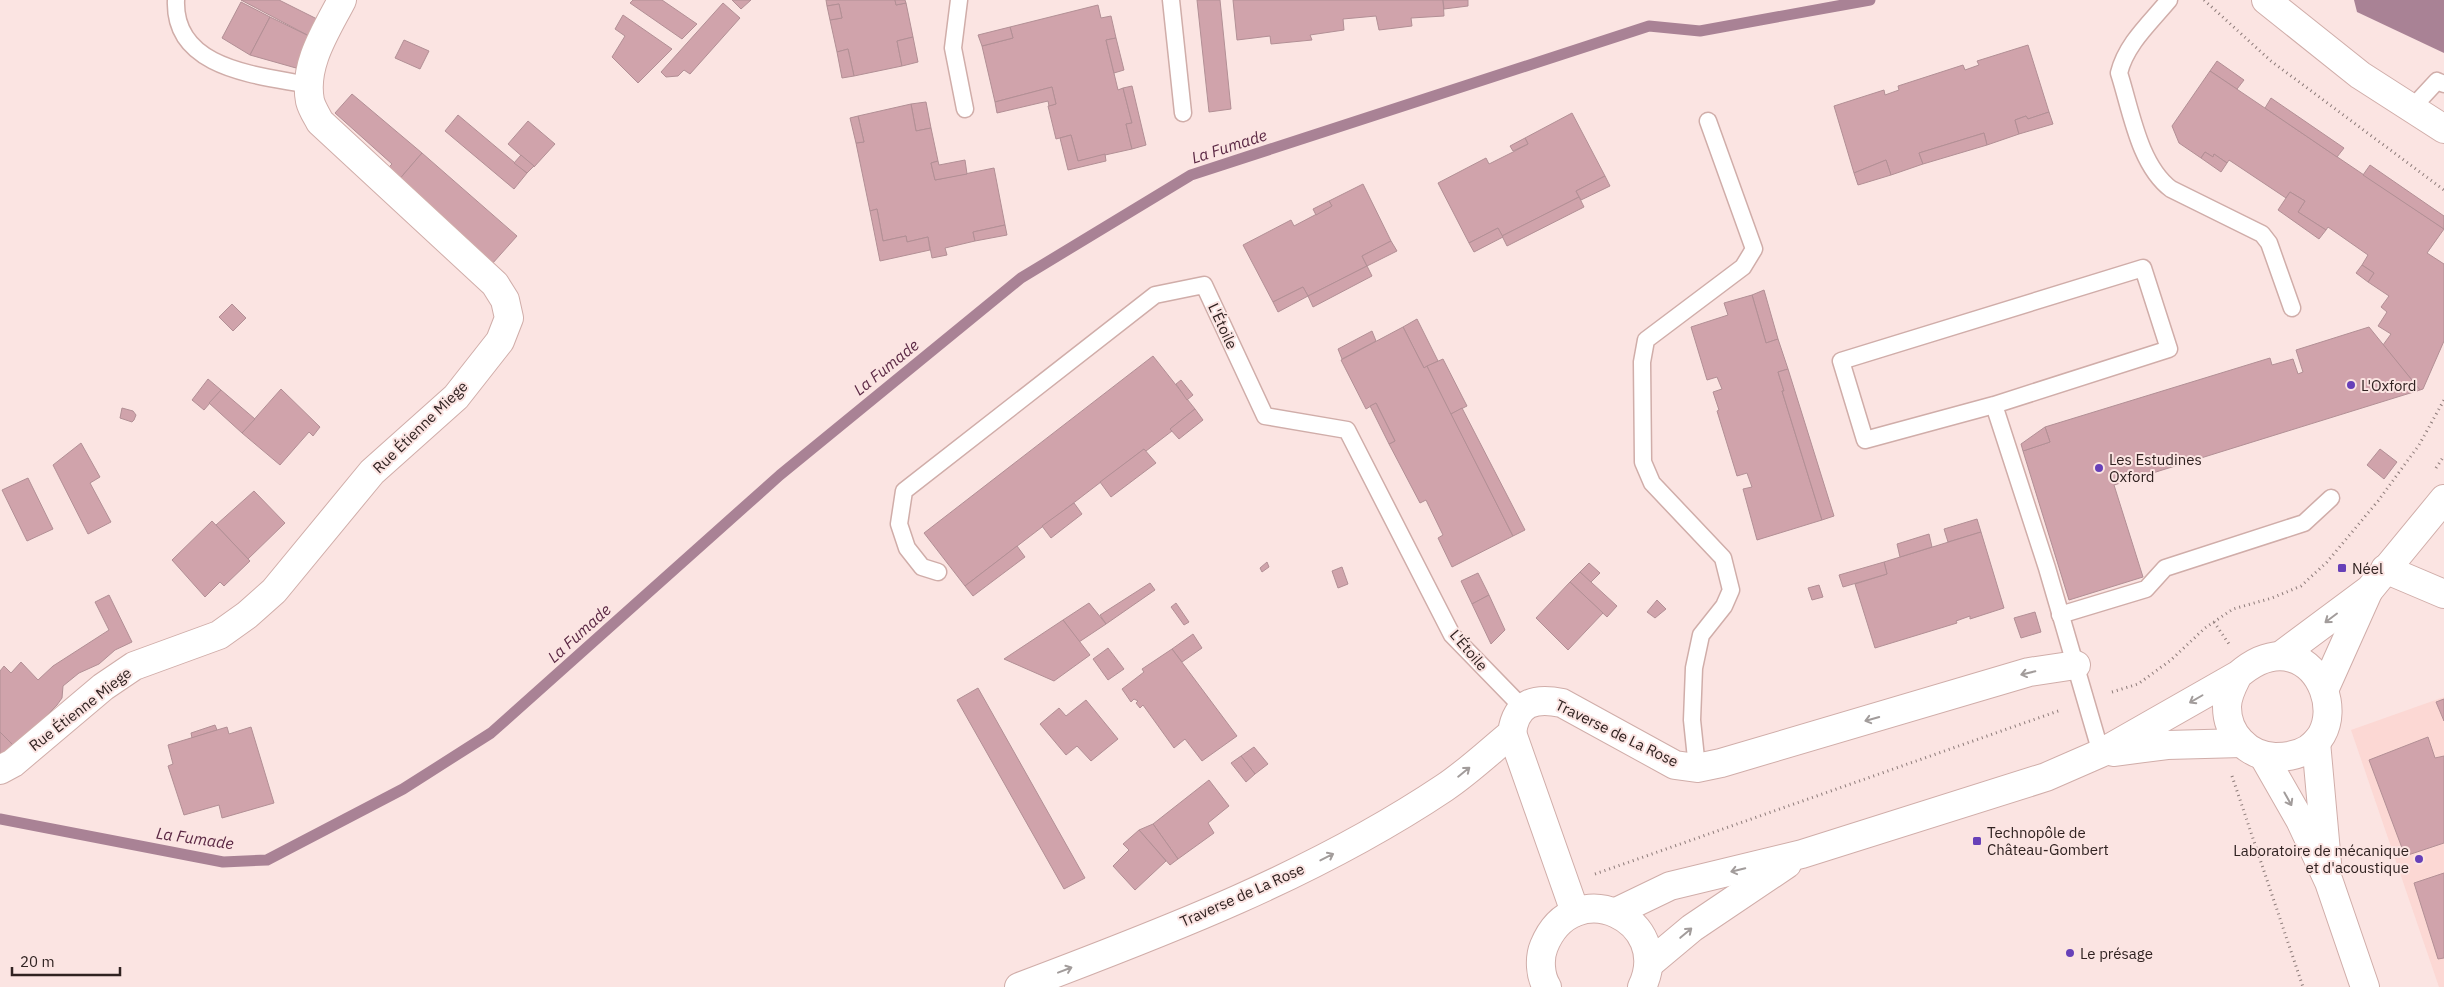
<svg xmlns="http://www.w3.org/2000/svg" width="2444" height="987" viewBox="0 0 2444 987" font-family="'IBM Plex Sans',sans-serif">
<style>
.built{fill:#fcd8d4}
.water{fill:#a98295}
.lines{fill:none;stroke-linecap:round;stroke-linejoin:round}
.stream{stroke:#a98295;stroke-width:11}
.building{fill:#d0a3ab;stroke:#b28f95}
.service-casing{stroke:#d0ada9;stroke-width:19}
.minor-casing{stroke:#d0ada9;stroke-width:30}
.path{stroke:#8d7b79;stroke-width:3;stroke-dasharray:1 4;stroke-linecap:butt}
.service{stroke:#fff;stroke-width:16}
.minor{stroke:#fff;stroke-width:28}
.oneway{stroke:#a29c9b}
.poi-dot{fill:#6740b8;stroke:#fbe4e2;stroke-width:2}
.labels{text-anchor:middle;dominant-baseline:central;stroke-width:4;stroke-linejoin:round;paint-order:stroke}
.street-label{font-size:15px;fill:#302221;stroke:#fbe4e2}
.poi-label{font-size:15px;fill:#302221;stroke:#fbe4e2;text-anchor:start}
.water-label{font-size:16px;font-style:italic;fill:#5b2844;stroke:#fbe4e2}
</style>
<rect width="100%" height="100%" fill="#fbe4e2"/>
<path class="built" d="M2444,697v290h-5l-88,-257z"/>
<path class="water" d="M2354,0h90v53l-87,-41z"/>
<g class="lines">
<path class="stream" d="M0,819l223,43 44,-2 136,-71 88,-56 289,-258 241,-197 170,-103 458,-149 51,5 170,-31"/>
</g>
<g class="building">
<path d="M241,0h38l42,21 -10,16z"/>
<path d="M633,0h29l35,24 -15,15 -52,-36z"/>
<path d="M732,0h19l-10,9z"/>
<path d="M826,0h69l1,5 10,-2 7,34 -16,4 5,25 -48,10 -6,-27 -11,3 -7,-32 12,-2 -3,-14 -12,2z"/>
<path d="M895,0h10l1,3 -10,2z"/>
<path d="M1197,0h23l11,109 -22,3z"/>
<path d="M1233,0h210l1,16 -33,2 1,8 -33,4 -3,-14 -33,3 1,11 -34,5 2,5 -41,4 -1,-8 -33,4z"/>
<path d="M1443,0h25v6l-24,3z"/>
<path d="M241,2l29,15 -20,38 -28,-17z"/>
<path d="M723,3l17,15 -50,56 -6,-4 -6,6 -12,1 -5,-5z"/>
<path d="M839,4l3,14 -12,2 -3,-14z"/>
<path d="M1098,5l3,13 10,-2 5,22 -10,2 12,50 5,-2 9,35 -6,1 6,25 -54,12 -7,-26 -15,4 -8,-33 8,-2 -4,-17 -57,15 -13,-56 31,-8 -3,-11z"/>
<path d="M623,15l49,34 -34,34 -26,-26 13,-21 -10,-7z"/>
<path d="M270,17l41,20 -15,31 -46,-13z"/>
<path d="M1010,27l3,11 -31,8 -4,-11z"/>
<path d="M913,37l5,25 -16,4 -5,-25z"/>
<path d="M1116,38l8,32 -10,3 -8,-33z"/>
<path d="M404,40l25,11 -9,18 -25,-11z"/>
<path d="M2028,45l21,67 -21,7 -2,-3 -11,4 4,14 -32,11 -3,-12 -65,20 4,11 -32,11 -5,-15 -32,13 -20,-67 50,-16 1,5 14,-5 -1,-4 65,-21 2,5 14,-5 -2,-4z"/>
<path d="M848,49l6,27 -12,2 -5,-26z"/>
<path d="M2217,61l27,19 -7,9 -27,-18z"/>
<path d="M2210,71l234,158 -17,24 17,11v77l-21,48 -3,1 -37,-45 8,-11 -13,-8 9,-14 -6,-5 8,-11 -21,-14 6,-9 -12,-8 6,-10 -40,-28 -2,3 -28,-18 7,-11 -15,-9 -4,6 -57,-38 -2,3 -13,-9 -1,3 -8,-5 -4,6 -22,-15 -7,-17z"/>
<path d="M1132,86l14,59 -14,4 -6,-25 6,-1 -9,-35z"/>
<path d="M1052,87l4,17 -7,2 -1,-5 -51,12 -2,-11z"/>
<path d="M352,94l70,59 -25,29 -12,-11 7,-7 -57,-51z"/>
<path d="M2271,98l73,50 -7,9 -72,-49z"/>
<path d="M926,102l5,26 -15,3 -5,-27z"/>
<path d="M911,104l5,27 15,-3 7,33 -7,2 4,17 59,-12 11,57 -32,7 2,9 -30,7 2,7 -15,3 -4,-21 -21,5 -1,-6 -23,5 -6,-32 -7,2 -14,-68 8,-1 -6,-26z"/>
<path d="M2049,112l4,12 -34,10 -4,-14 11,-4 2,3z"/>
<path d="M1572,113l33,63 -29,15 3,6 -77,39 -4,-8 -29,15 -31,-60 48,-25 3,6 24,-12 15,-8 -3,-6z"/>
<path d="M458,115l69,58 -13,16 -69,-58z"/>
<path d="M858,116l6,26 -8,1 -6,-25z"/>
<path d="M528,121l27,23 -21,23 -26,-23z"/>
<path d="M1984,133l3,12 -64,19 -4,-11z"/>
<path d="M1071,135l7,26 27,-7 1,7 -38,9 -8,-32z"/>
<path d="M1525,138l3,6 -15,7 -3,-5z"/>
<path d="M2205,152l8,5 1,-3 13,9 -6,9 -20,-14z"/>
<path d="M422,153l95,83 -25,28 -95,-82z"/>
<path d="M521,155l13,11 -7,7 -13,-10z"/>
<path d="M965,160l2,14 -32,6 -4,-17 7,-2 1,4z"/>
<path d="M1886,160l5,15 -33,10 -4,-12z"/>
<path d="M2370,165l74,51v13l-81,-54z"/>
<path d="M1605,176l5,10 -29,14 -5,-9z"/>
<path d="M1363,184l28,57 -29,15 5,10 -59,30 -5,-9 -30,15 -30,-57 48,-25 3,6 38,-20 -3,-5z"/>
<path d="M2290,192l15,9 -7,11 28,18 -7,9 -41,-29z"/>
<path d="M1579,197l5,10 -77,39 -5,-10z"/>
<path d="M1329,201l3,5 -16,9 -3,-6z"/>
<path d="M877,209l6,32 23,-5 1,6 21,-5 2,13 -50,11 -10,-50z"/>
<path d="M1005,225l2,10 -32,6 -2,-9z"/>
<path d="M1498,228l5,9 -29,15 -5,-9z"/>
<path d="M1391,241l6,10 -30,15 -5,-10z"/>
<path d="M2362,265l12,8 -6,9 -12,-9z"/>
<path d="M1367,266l5,10 -59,31 -5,-11z"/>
<path d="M1303,287l5,9 -30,16 -5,-10z"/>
<path d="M1764,290l14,49 -12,4 -14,-48z"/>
<path d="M1752,295l14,48 12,-4 10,30 -10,3 6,19h-2l40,129 -65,20 -14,-51 9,-2 -5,-14 -10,3 -20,-65 2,-1 -6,-18 9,-3 -5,-12 -10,3 -16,-53 37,-12 -4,-12z"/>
<path d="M232,304l14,14 -13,13 -14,-14z"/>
<path d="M1417,319l21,42 -14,7 -21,-41z"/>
<path d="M1403,327l21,41 3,-2 86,170 -61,31 -14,-29 5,-3 -17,-35 -6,3 -31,-59 6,-3 -19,-38 -10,6 -25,-49z"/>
<path d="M2369,327l51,63 -306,95 29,92 -74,23 -46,-149 27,-9 -5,-15 225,-69 2,7 21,-6 5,15 5,-2 -7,-22z"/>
<path d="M1372,331l4,10 -34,18 -4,-10z"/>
<path d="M1153,356l42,53 -25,20 2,2 -26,20 -2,-2 -179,137 -41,-53z"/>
<path d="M1443,359l24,47 -16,8 -24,-48z"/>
<path d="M1788,369l46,147 -12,4 -40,-129h2l-6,-19z"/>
<path d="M208,379l13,11 -17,20 -12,-10z"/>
<path d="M1181,380l12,15 -6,5 -11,-16z"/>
<path d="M281,389l39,38 -7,9 -4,-4 -29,33 -38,-32z"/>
<path d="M221,390l34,29 -13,14 -33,-30z"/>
<path d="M1376,403l19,38 -6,3 -19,-38z"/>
<path d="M122,408l11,3 3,4 -2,5 -2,2 -12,-4z"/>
<path d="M1462,408l63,122 -12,6 -62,-122z"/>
<path d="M1195,409l8,11 -24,19 -9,-10z"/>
<path d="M2045,427l5,15 -27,9 -2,-7z"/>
<path d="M81,443l19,34 -10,6 21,39 -23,12 -35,-69z"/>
<path d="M1144,449l12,14 -45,34 -11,-15z"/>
<path d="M2380,449l17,13 -13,17 -17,-14z"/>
<path d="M28,478l25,51 -26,12 -25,-51z"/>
<path d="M254,491l31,32 -37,36 -32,-34z"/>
<path d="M1074,503l8,11 -31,24 -9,-12z"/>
<path d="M1977,519l4,13 -33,10 -4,-13z"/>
<path d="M212,521l38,40 -26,25 -4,-4 -15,15 -33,-37z"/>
<path d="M1981,532l23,76 -34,11v-3l-14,5 1,2 -82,25 -20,-64 32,-10 -3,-12z"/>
<path d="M1929,534l3,13 -32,10 -3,-13z"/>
<path d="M1017,546l8,11 -52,39 -8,-10z"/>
<path d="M1267,562l2,5 -7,5 -2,-4z"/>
<path d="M1884,562l3,12 -44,13 -4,-12z"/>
<path d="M1589,563l11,10 -10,10 -10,-11z"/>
<path d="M1342,567l6,17 -10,4 -6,-17z"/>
<path d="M1580,572l37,34 -10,11 -37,-35z"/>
<path d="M1478,573l11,22 -17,9 -11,-23z"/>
<path d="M1570,582l33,31 -35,37 -32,-32z"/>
<path d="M1150,583l5,7 -49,34 -6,-9z"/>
<path d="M1819,585l4,12 -11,3 -4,-12z"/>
<path d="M109,595l23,47 -17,8 -16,14 -20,9 -16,13 -1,12 -5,7 -42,42 -15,-15v-61l4,-5 7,7 10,-11 17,18 15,-14 56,-36 -14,-28z"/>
<path d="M1489,595l16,35 -14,14 -19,-40z"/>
<path d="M1657,600l9,9 -11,9 -8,-6z"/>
<path d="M1089,603l17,21 -27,18 -16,-22z"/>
<path d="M1176,603l13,19 -5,3 -13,-18z"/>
<path d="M2035,612l6,20 -20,6 -7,-20z"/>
<path d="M1063,620l27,35 -36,26 -50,-22z"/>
<path d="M1193,634l9,14 -20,14 -10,-13z"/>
<path d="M1108,648l16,21 -16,11 -15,-21z"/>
<path d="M1172,649l65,87 -35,25 -17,-22 -11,9 -31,-43 -3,3 -4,-5 2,-2 -4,-2 -3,3 -9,-13 22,-17 -2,-3z"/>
<path d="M978,688l107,190 -21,11 -107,-189z"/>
<path d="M2444,699v22l-8,-19z"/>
<path d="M1086,700l32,39 -27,22 -14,-15 -11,9 -26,-31 19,-16 7,8z"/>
<path d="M215,725l2,5 -25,8 -1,-5z"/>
<path d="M227,727l2,7 22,-7 23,76 -52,15 -3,-13 -35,10 -16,-49 5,-2 -5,-19z"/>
<path d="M0,732l15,15 -15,10z"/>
<path d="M2428,737l7,21 9,-2v87l-39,13 -36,-96z"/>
<path d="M1254,747l14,17 -13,10 -14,-18z"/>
<path d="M1241,756l14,18 -9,8 -15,-19z"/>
<path d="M1209,780l20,26 -21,17 6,10 -36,26 -25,-35z"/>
<path d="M1153,824l25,35 -8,6 -31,-35z"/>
<path d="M1139,830l27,31 -31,29 -22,-24 16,-16 -6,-6z"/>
<path d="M2444,873v85l-6,1 -24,-76z"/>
</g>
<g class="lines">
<g class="service-casing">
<g id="service">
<path d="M176,0c-3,70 83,75 132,85"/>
<path d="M959,0l-6,48 12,61"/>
<path d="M1171,0l12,113"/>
<path d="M2169,0c-19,23 -43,44 -50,73 12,37 20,92 52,116l91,45 7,9 23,65"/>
<path d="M2411,109l26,-28 7,3"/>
<path d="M1994,405l-129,35 -24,-79 302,-93 26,81 -175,56 53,163 54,185"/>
<path d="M938,572l-16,-5 -15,-19 -8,-24 5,-33 251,-196 49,-10 61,131 82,14 105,205 70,72"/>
<path d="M2060,615l86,-26 19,-21 139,-45 27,-25"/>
<path d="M1697,768l-5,-48 2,-52 7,-33 23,-29 7,-16 -8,-32 -71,-75 -9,-21 -1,-100 4,-22 97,-73 11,-18 -46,-128"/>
</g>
</g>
<g class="minor-casing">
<g id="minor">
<path d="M2266,0l94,75 84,54"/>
<path d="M2385,569l59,25"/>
<path d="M2280,656l90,-67 74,-90"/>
<path d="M2325,688l43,-96"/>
<path d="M1512,733l63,179"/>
<path d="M2316,742l11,121"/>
<path d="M2113,752l54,-7 75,-2"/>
<path d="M2264,757l36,63 29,62 36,105"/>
<path d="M0,770l13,-7 90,-76 31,-21 85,-31 28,-20 27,-24 98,-119 84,-75 44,-56 9,-23 -4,-18 -10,-16 -175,-162c-3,-6 -8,-13 -10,-21 -7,-36 16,-70 32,-101"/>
<path d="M1616,912l54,-26 132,-32 244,-77 55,-24 137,-78c82,-71 134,83 37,82 -27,-1 -48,-23 -48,-50 0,-12 6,-22 11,-32"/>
<path d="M1649,964l43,-36 95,-64"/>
<path d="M1019,987c146,-55 295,-112 425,-199 24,-16 46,-37 68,-55 4,-30 22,-36 50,-30l113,62 22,3 24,-5 308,-91 47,-7"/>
<path d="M1547,987c-7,-11 -8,-29 -3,-41 30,-74 130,-26 98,41"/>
</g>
</g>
<g class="path">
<path d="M2204,0l67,61 173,129"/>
<path d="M2436,468l8,-12"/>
<path d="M2214,622l15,22"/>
<path d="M2112,692l26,-8 33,-24 34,-32 28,-19 39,-11 29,-12 26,-24 51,-61 41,-56 25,-45"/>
<path d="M2232,776l71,211"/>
<path d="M1595,874l466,-164"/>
</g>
<use href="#service" class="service"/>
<use href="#minor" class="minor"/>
</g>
<defs><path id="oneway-shaft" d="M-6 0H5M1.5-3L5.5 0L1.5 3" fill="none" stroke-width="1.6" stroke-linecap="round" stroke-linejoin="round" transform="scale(1.25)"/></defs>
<g class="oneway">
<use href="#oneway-shaft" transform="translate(2331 618) rotate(143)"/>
<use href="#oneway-shaft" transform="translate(2028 673) rotate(167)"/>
<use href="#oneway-shaft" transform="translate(2196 699) rotate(150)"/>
<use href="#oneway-shaft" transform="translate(1872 719) rotate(164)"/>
<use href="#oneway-shaft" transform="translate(1464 772) rotate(-39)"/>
<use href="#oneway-shaft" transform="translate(2288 799) rotate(61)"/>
<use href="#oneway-shaft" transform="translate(1327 857) rotate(-27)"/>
<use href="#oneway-shaft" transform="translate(1738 870) rotate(166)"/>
<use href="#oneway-shaft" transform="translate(1686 933) rotate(-40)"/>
<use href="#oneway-shaft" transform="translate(1065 970) rotate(-21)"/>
</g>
<g class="poi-dot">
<circle cx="2351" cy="385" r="5"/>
<circle cx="2099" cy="468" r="5"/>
<rect x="2337" y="563" width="10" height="10" rx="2.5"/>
<rect x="1972" y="836" width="10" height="10" rx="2.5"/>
<circle cx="2419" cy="859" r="5"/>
<circle cx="2070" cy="953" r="5"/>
</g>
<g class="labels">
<g class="street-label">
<text transform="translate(1223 326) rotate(65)">L'Étoile</text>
<text transform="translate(420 427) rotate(-44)">Rue Étienne Miege</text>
<text transform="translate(1469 650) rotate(49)">L'Étoile</text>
<text transform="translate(80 709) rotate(-38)">Rue Étienne Miege</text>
<text transform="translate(1617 733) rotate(26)">Traverse de La Rose</text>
<text transform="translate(1242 895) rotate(-24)">Traverse de La Rose</text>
</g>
<g class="poi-label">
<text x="2361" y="385">L'Oxford</text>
<text x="2109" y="459">Les Estudines<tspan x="2109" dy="17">Oxford</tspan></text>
<text x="2352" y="568">Néel</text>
<text x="1987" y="832">Technopôle de<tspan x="1987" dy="17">Château-Gombert</tspan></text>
<text x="2409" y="850" text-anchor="end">Laboratoire de mécanique<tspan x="2409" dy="17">et d'acoustique</tspan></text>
<text x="2080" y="953">Le présage</text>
</g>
<g class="water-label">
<text transform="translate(1229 146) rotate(-18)">La Fumade</text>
<text transform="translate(886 367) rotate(-39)">La Fumade</text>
<text transform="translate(579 633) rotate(-42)">La Fumade</text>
<text transform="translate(195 838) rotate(8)">La Fumade</text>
</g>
</g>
<path d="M12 967v8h108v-8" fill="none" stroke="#302221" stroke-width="2.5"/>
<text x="20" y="967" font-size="15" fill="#302221" stroke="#fbe4e2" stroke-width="4" paint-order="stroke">20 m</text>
</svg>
